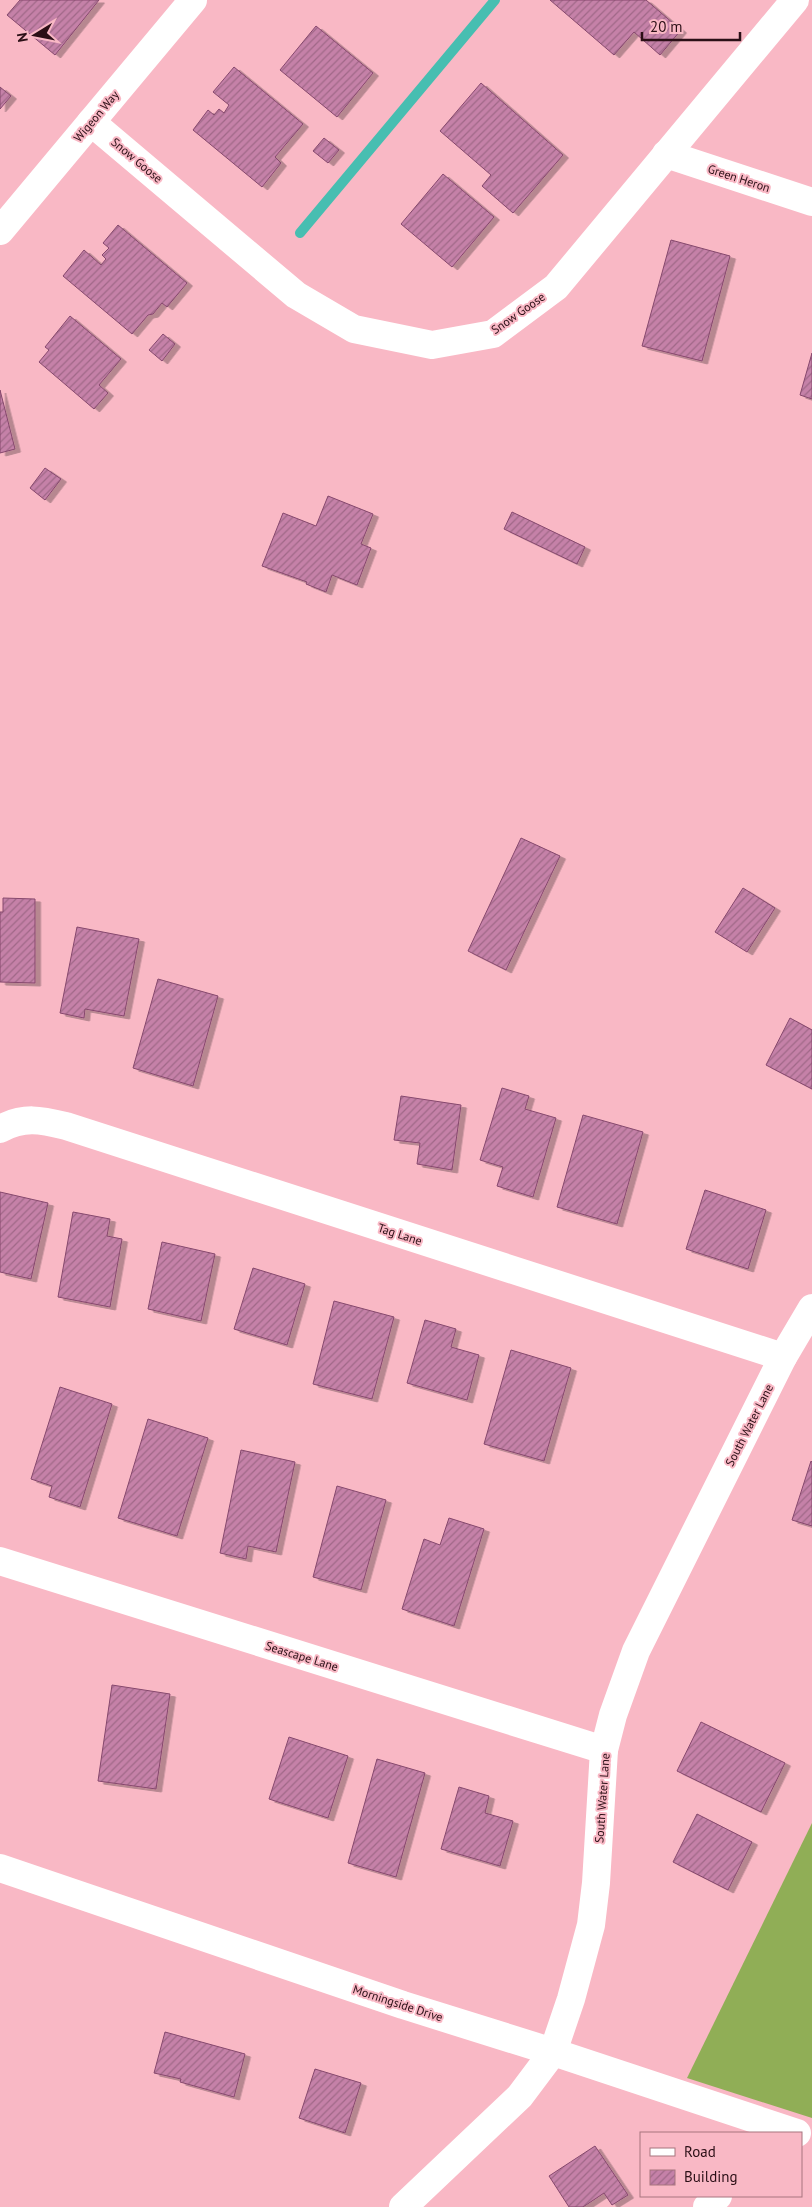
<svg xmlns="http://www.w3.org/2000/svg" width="812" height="2207" viewBox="0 0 812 2207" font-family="'PT Sans',sans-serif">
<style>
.grass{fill:#90ae56}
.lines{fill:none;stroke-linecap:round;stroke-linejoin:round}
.stream{stroke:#47beb1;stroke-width:10}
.building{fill:url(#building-hatch);stroke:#86486d;filter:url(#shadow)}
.street{stroke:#fff;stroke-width:28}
.secondary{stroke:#fff;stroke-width:28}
.labels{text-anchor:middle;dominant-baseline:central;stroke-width:4;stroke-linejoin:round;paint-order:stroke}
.street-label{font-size:12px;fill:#2b0f16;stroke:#f9b8c5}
</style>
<defs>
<pattern id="building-hatch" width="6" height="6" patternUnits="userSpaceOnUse" patternTransform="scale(1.25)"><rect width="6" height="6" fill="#c581a8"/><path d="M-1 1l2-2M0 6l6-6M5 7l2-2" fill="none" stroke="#a06888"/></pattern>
<filter id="shadow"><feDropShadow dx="5.5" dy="3" stdDeviation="0" flood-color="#0004"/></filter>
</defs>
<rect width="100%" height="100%" fill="#f9b8c5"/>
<path class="grass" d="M812,1823v295l-125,-40z"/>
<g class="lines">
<path class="stream" d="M300,233l195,-233"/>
</g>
<g class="building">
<path d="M20,0h79l-44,55 -48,-40z"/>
<path d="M550,0h96l35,30 -21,25 -26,-23 -20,23z"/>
<path d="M316,26l57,47 -36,44 -57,-47z"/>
<path d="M234,67l69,57 -28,33 6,6 -19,24 -69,-57 15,-20 6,5 5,-6 5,4 5,-8 -16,-13z"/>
<path d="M481,83l82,72 -50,58 -31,-27 9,-11 -51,-44z"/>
<path d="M0,87l11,9 -11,13z"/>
<path d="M324,138l15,12 -11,13 -15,-12z"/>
<path d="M443,174l51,43 -42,50 -51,-43z"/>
<path d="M118,225l69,58 -20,24 -5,-4 -9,11 -5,1 -16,19 -69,-58 21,-26 17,15 5,-6 -4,-4 7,-7 -6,-5z"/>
<path d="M671,240l59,16 -28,105 -60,-15z"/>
<path d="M70,316l51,43 -22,26 9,8 -14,16 -55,-47 10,-12 -4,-3z"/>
<path d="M163,334l12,10 -13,17 -13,-11z"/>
<path d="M812,353v46l-12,-4z"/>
<path d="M0,390l15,59 -15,4z"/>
<path d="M45,468l16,11 -16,21 -15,-12z"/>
<path d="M328,496l45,18 -12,30 10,4 -14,37 -25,-10 -6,17 -20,-8 1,-2 -45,-16 21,-53 33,13z"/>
<path d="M512,512l73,35 -8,17 -73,-35z"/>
<path d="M521,838l39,18 -54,114 -38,-19z"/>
<path d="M743,888l32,20 -28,44 -32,-20z"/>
<path d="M3,898l32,1v84l-35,-1v-70h3z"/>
<path d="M77,927l62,12 -15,77 -39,-7 -1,9 -24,-5z"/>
<path d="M158,979l60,17 -25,90 -60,-18z"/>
<path d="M790,1018l22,12v59l-46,-24z"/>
<path d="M502,1088l27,8 -4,13 31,9 -23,79 -36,-11 6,-19 -23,-7z"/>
<path d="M401,1096l60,9 -9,65 -35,-6 3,-21 -26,-3z"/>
<path d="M583,1115l60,17 -26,92 -60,-17z"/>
<path d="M705,1190l61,20 -18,59 -62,-20z"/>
<path d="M0,1192l48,11 -17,76 -31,-7z"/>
<path d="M73,1212l37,7 -3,17 15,3 -12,68 -52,-10z"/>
<path d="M162,1242l53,12 -14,67 -53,-12z"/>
<path d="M253,1268l52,16 -18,61 -53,-16z"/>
<path d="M334,1301l60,16 -22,82 -59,-15z"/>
<path d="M425,1320l31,9 -5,18 28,8 -12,45 -60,-17z"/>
<path d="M511,1350l60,18 -27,93 -60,-17z"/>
<path d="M60,1387l52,17 -32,103 -31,-10 3,-11 -21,-7z"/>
<path d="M148,1419l60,19 -31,98 -59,-18z"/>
<path d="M241,1450l54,12 -19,90 -28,-6 -2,13 -26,-6z"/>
<path d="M811,1461l1,1v64l-20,-6z"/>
<path d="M337,1486l49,14 -25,90 -48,-13z"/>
<path d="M449,1518l35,11 -30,97 -52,-17 22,-70 16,6z"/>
<path d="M112,1685l58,9 -14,95 -58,-8z"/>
<path d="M701,1722l84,41 -24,49 -84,-41z"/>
<path d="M289,1737l59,19 -20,62 -59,-19z"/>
<path d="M377,1759l48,14 -29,104 -48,-14z"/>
<path d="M459,1787l30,9 -4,17 28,8 -13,45 -59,-17z"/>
<path d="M697,1814l55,28 -24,48 -55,-28z"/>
<path d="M165,2032l80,22 -11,43 -54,-15 1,-3 -27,-6z"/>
<path d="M315,2069l46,14 -16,50 -46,-15z"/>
<path d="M595,2146l33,49 -16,10 -8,-12 -21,14h-14l-20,-31z"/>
</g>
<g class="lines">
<g class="street">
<path d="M91,122l205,173 58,34 78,16 61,-11 63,-47 239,-287"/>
<path d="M666,154l146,48"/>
<path d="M0,231l193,-231"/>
<path d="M0,1129c24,-13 41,-9 66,-3l717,231"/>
<path d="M0,1561l604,189"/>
<path d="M403,2207l117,-111 33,-44 18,-53 20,-74 5,-42 8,-133 9,-35 23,-64 147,-294 29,-49"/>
<path d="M707,2207l11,-11"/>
</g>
<path class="secondary" d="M0,1868l403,137 150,47 244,81"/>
</g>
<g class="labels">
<g class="street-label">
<text transform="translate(96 116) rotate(-50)">Wigeon Way</text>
<text transform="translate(137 160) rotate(40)">Snow Goose</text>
<text transform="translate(739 178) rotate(18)">Green Heron</text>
<text transform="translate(518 313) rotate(-35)">Snow Goose</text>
<text transform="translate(400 1234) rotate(18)">Tag Lane</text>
<text transform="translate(749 1425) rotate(-63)">South Water Lane</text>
<text transform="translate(302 1656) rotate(17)">Seascape Lane</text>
<text transform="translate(602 1798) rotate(-86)">South Water Lane</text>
<text transform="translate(398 2003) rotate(18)">Morningside Drive</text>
</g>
</g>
<rect x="640" y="2132" width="162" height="65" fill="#f9b8c5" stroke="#a7747f"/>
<rect x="650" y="2148" width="25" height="8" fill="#ffffff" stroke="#a7747f"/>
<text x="684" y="2157" font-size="15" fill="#2b0f16">Road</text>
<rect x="650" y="2170" width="25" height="15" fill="url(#building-hatch)" stroke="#a7747f"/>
<text x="684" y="2182" font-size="15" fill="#2b0f16">Building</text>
<g transform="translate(35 35) rotate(260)" stroke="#f9b8c5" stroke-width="4" paint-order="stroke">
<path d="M0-4L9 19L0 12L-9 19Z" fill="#2b0f16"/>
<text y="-8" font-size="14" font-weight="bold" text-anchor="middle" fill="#2b0f16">N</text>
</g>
<path d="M642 32v8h98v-8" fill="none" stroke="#2b0f16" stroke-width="2.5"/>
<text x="650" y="32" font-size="15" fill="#2b0f16" stroke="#f9b8c5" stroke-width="4" paint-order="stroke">20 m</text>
</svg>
